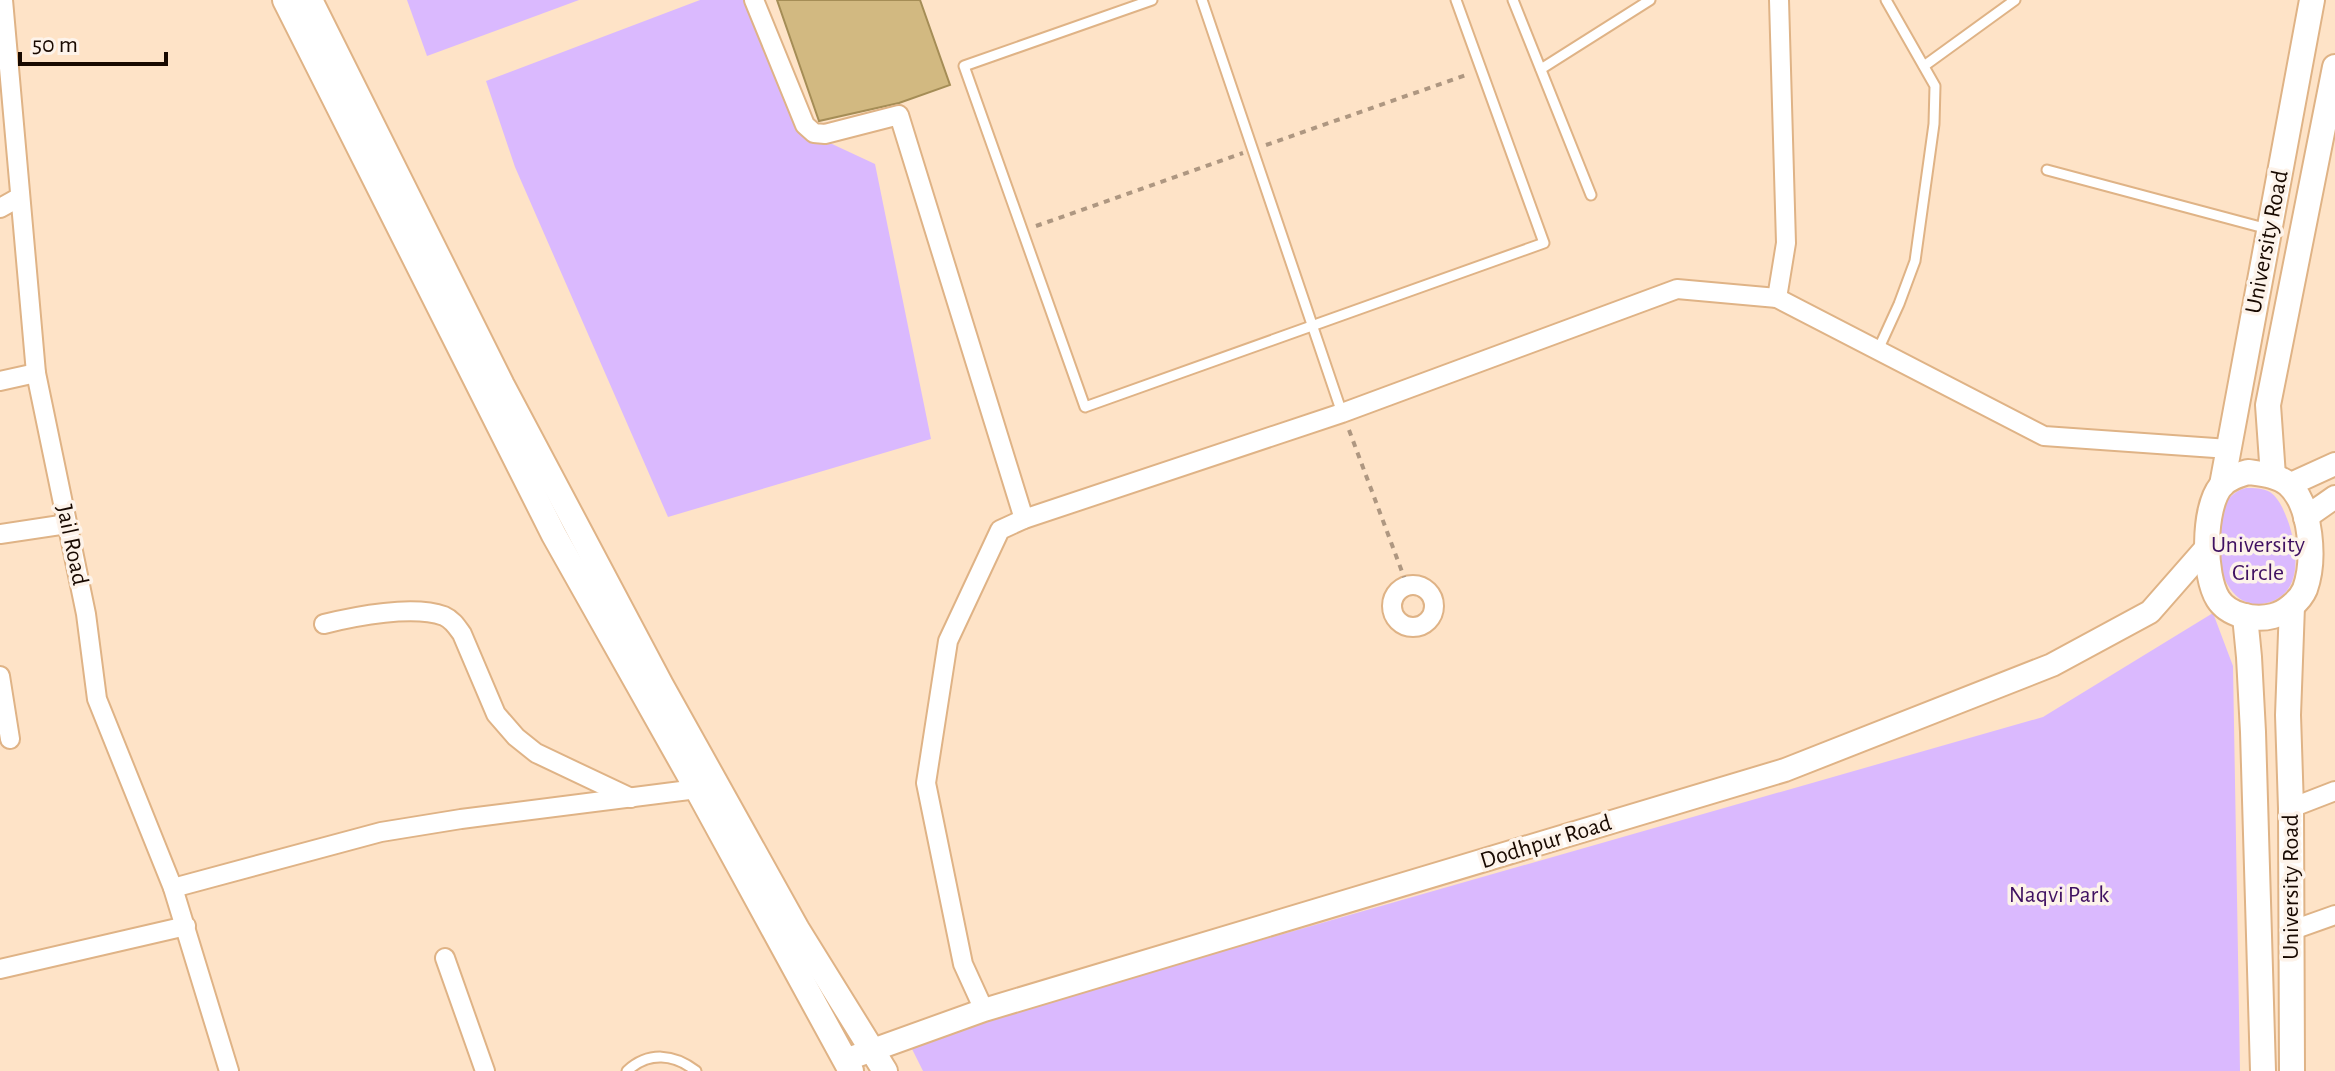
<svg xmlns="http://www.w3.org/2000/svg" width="2335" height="1071" viewBox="0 0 2335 1071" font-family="'Alegreya Sans',sans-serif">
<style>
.green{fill:#dab9fe}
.building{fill:#d2b981;stroke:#a58d56;stroke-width:2}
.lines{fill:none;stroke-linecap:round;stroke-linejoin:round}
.service-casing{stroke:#dfb386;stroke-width:13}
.minor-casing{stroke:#dfb386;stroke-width:22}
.tertiary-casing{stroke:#dfb386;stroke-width:26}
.secondary-casing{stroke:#dfb386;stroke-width:28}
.path{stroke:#ae9781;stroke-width:4;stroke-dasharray:6 6;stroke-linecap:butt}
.service{stroke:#fff;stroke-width:9}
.minor{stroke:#fff;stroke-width:18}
.tertiary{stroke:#fff;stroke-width:22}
.secondary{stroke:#fff;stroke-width:24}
.labels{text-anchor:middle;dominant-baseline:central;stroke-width:7;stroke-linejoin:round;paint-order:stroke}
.street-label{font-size:24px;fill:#180900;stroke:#fdf3ea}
.park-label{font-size:24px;fill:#401161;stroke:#fdf3ea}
</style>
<rect width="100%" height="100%" fill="#fee3c7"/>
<g class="green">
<path d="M407,0h172l-152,56z"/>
<path d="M700,0h52l50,130 73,34 56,275 -263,78 -153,-350 -29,-86z"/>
<path d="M2246,488c8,0 17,0 24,4 10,7 15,21 19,32 9,29 15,73 -27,80 -49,8 -65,-104 -16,-116z"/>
<path d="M2213,613l20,53 7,405h-1317l-15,-30 1135,-324z"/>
</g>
<path class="building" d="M777,0h143l30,85 -51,18 -80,18z"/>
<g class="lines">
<g class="service-casing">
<g id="service">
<path d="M1152,0l-188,66 121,341 459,-164 -88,-243"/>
<path d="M1202,0l140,413"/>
<path d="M1513,0l78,195"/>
<path d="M1924,66l91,-66"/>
<path d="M1541,69l109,-69"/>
<path d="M2047,170l221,59"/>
<path d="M1878,350l21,-46 16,-43 19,-137 1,-38 -49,-86"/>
<path d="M627,1071c22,-20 47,-17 69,0"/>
</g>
</g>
<g class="minor-casing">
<g id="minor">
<path d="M3,0l33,373 50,241 11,85 76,189 56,183"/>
<path d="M754,0l51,125 9,8 11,1 74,-19 125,404"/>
<path d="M0,208l20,-11"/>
<path d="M1777,298l9,-55 -7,-243"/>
<path d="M0,381l36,-8"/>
<path d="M0,534l67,-10"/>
<circle cx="1413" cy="606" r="21"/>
<path d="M324,624c32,-8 89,-19 120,-8 9,4 13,11 18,18l34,80 20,23 20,16 95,45"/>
<path d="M0,676l10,63"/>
<path d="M2291,808l44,-17"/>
<path d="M173,888l208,-56 80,-13 236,-30 10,-4"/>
<path d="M2290,931l45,-16"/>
<path d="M445,958l40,113"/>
<path d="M0,969l186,-43"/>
<path d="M984,1010l-21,-46 -37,-181 22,-142 52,-111 24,-11 318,-106 335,-124 100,9 267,138 185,13"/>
</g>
</g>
<g class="tertiary-casing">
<g id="tertiary">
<path d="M2289,485l46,-21"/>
<path d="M2305,518l30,-21"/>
<path d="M845,1060l139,-50 801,-240 267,-105 98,-53 57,-65"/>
</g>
</g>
<g class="secondary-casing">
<g id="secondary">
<path d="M285,0l269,535 143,254 154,282"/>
<path d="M310,0l192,385 159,300 136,244 88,142"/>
<path d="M2248,472c14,2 29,3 40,12 24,21 27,77 17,105 -5,12 -20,24 -32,27 -19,5 -45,-1 -55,-17 -15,-24 -15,-91 3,-113 7,-8 17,-11 27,-14z"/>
<path d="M2273,476l-5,-71 67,-338"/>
<path d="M2222,485l90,-485"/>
<path d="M2245,616l4,41 4,75 10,339"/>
<path d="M2292,1071l-1,-263 -3,-93 4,-109"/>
</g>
</g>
<g class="path">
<path d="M1266,145l203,-71"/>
<path d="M1036,226l207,-73"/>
<path d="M1349,430l58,155"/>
</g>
<use href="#service" class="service"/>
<use href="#minor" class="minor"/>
<use href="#tertiary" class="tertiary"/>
<use href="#secondary" class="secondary"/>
</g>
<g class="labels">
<g class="street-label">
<text transform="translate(2267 242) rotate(-79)">University Road</text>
<text transform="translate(72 545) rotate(78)">Jail Road</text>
<text transform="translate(1546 842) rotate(-17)">Dodhpur Road</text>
<text transform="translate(2291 887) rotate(-90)">University Road</text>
</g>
<g class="park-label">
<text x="2258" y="545">University<tspan x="2258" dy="28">Circle</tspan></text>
<text x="2059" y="895">Naqvi Park</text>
</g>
</g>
<path d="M20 52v12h146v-12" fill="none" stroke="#180900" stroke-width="4"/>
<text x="32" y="52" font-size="24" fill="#180900" stroke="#fdf3ea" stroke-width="6" paint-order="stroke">50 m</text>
</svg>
